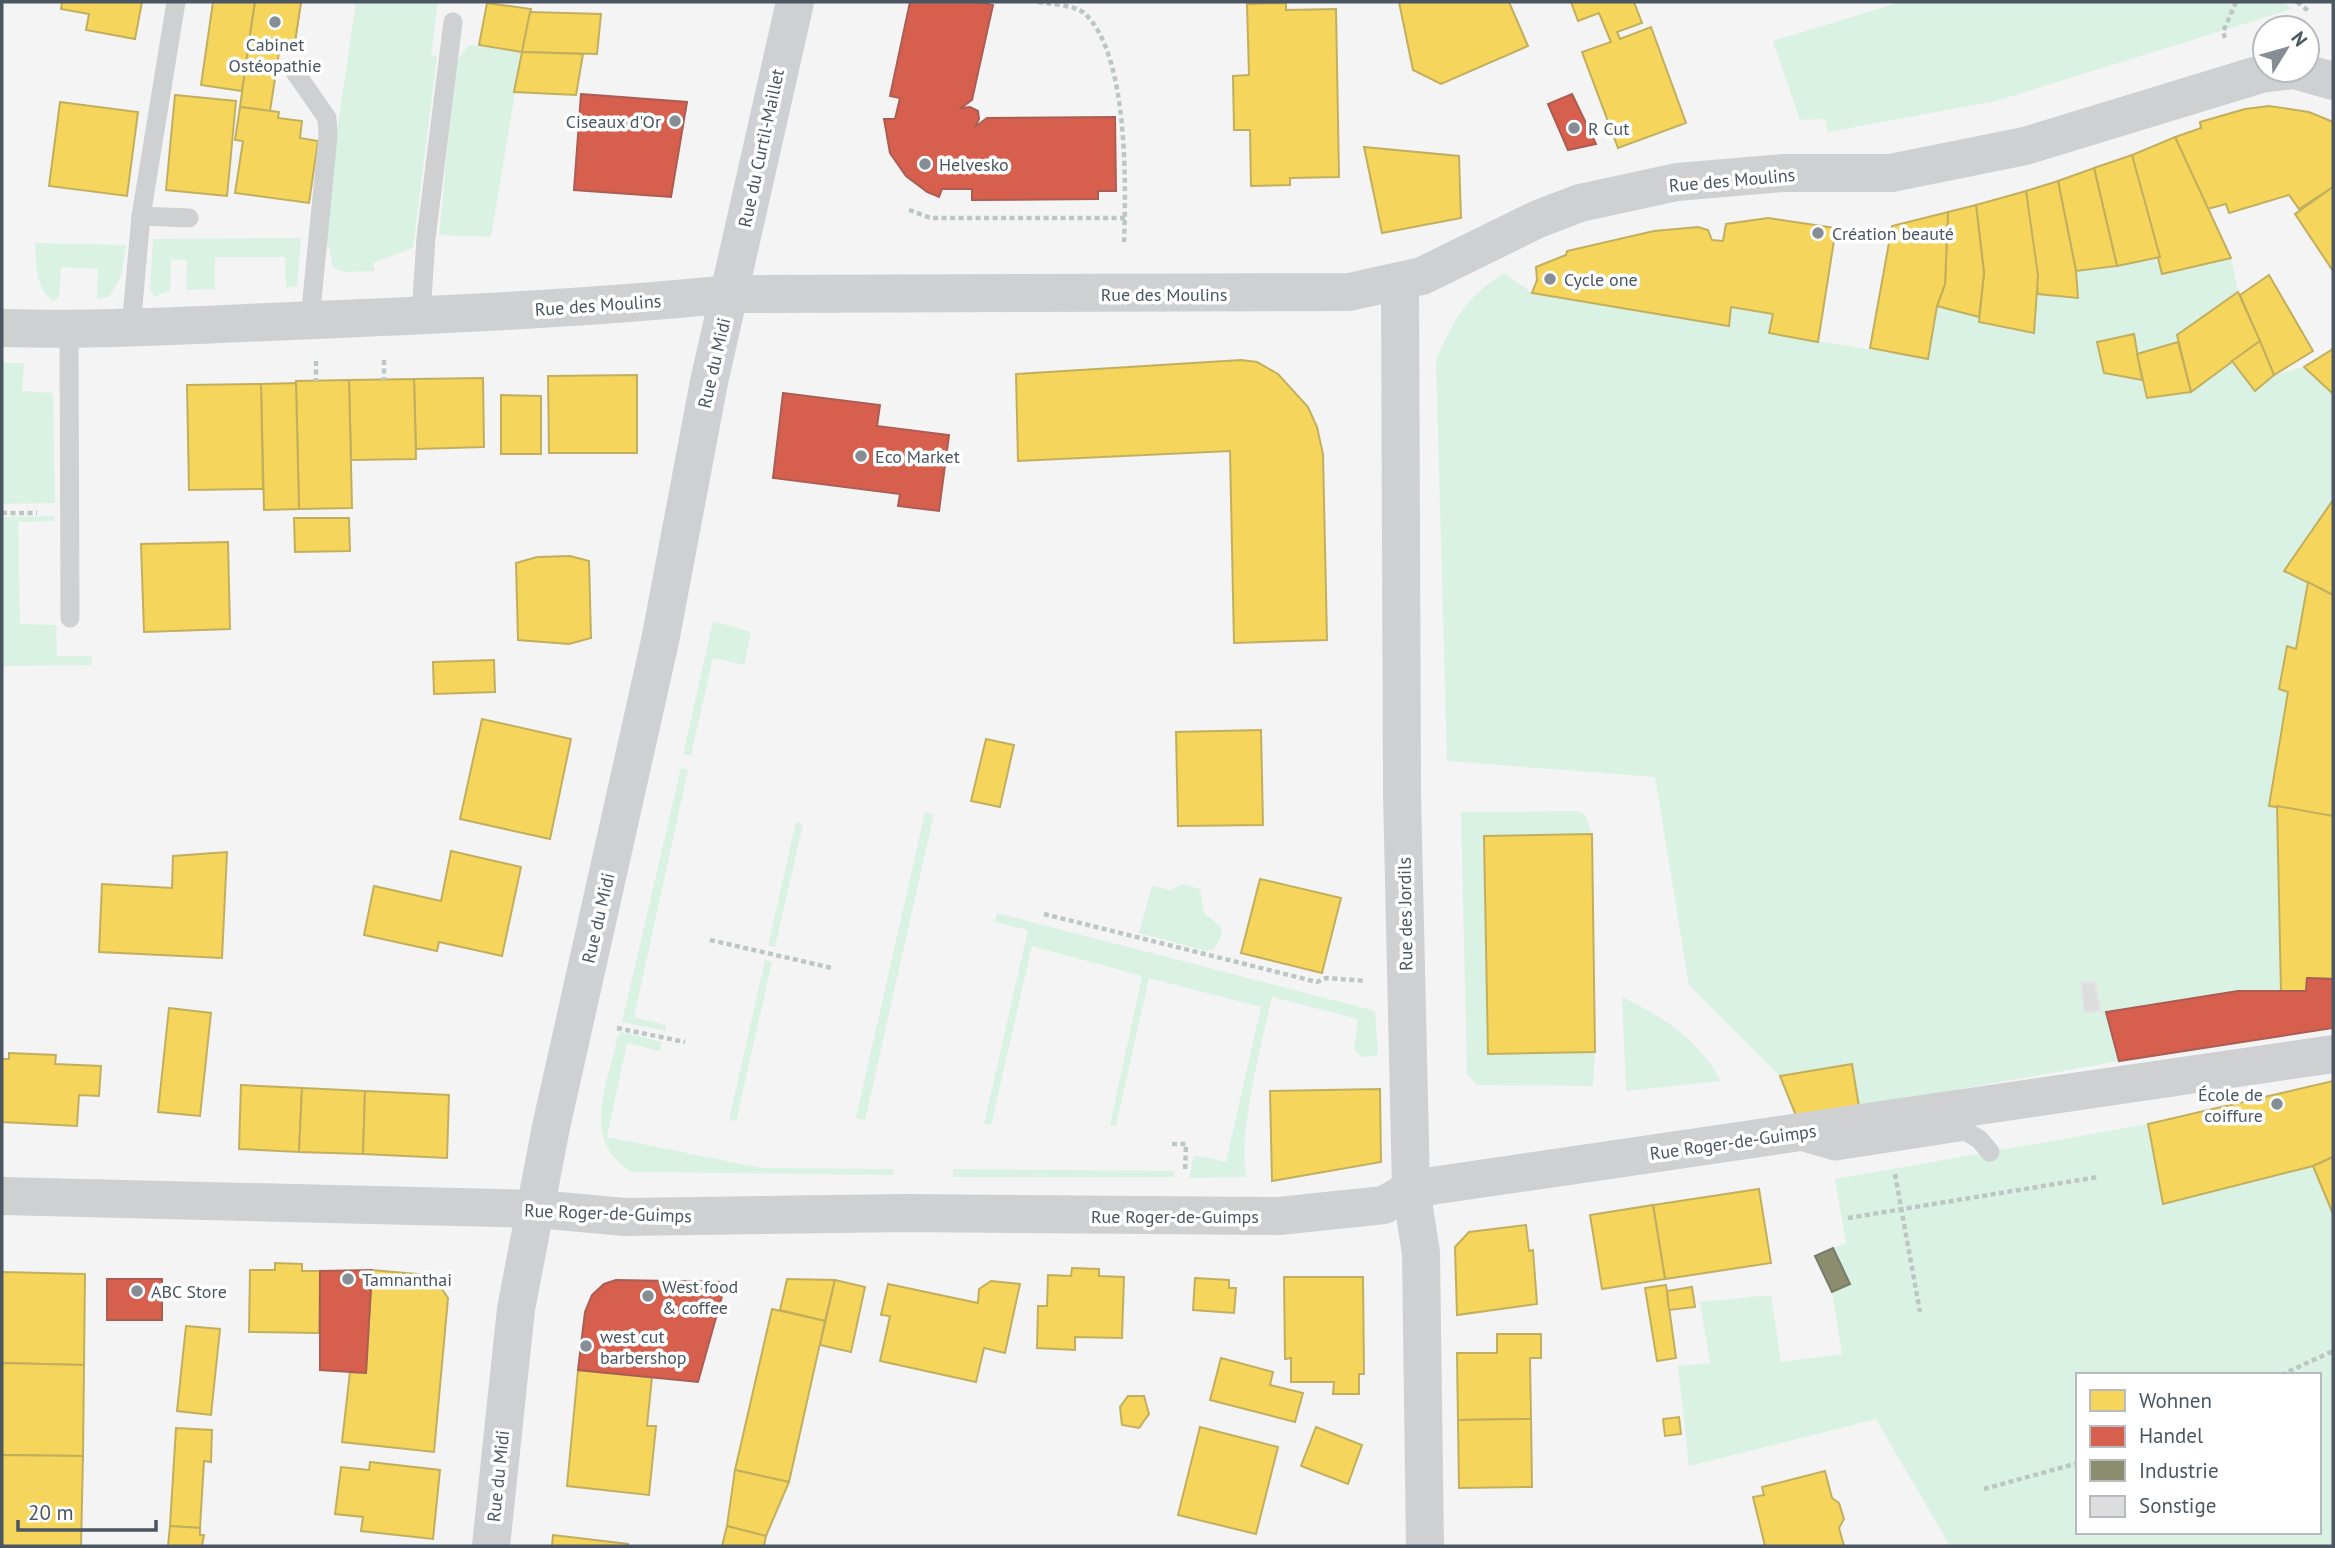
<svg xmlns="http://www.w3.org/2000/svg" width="2335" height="1548" viewBox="0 0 2335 1548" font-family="'PT Sans',sans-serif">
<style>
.green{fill:#d9f2e3;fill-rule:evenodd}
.homes{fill:#f6d55c;stroke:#c2af5e;stroke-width:2}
.shops{fill:#d6604d;stroke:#ac5d53;stroke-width:2}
.industry{fill:#8c8c6e;stroke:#787c6a;stroke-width:2}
.building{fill:#ddddde;stroke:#e5e6e7;stroke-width:2}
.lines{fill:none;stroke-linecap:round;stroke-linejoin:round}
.path{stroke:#bcc7c4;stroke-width:4.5;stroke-dasharray:5 3.5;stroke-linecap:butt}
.service{stroke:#ced0d2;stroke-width:19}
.minor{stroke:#ced0d2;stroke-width:38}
.tertiary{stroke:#ced0d2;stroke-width:38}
.secondary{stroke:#ced0d4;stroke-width:38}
.poi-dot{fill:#868d94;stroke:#fff;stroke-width:2.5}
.labels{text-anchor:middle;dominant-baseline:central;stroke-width:7;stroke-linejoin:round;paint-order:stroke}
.poi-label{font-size:18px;fill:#4a5661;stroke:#fff;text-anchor:start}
.street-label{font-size:18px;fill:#4a5661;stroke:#fff}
</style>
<rect width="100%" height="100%" fill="#f4f4f4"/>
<g class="green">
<path d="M356,2h82l-7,53 6,1 -24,192 -40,15 2,8 -30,1 -12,-4 -4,-20 -8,-8z"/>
<path d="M1901,2h382l9,7 -296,92 -168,31 -3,-13 -25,1 -27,-79z"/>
<path d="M469,45l53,7 -31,185 -52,-2 17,-174z"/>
<path d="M301,238l-4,48 -11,2 -1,-31h-70v32l-29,1 1,-30 -16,-1 -1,31 -15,7 -5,-7 3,-51z"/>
<path d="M35,243l91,2 -5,32 -12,20 -12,2 1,-30 -37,-2 -2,30 -5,4c-19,-11 -18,-39 -19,-58z"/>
<path d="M2160,257l2,16 69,-15 7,34 -61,43 1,7 -41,12 -3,-20 -36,8 6,31 38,7 5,18 44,-6 41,-31 23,30 19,-16 30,-8 29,-18v151l-49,70 24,12 -12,67 -9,-2 -8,42 9,3 -11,114 4,186 -43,-1 -132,21 13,49 -322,57 -17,-42 -91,-91 -34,-208 -208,-16 -11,-401c19,-42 28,-61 68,-87l28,20 196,32 3,-18 42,7 -4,19 159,26 9,-53 42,11v5l54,11 5,-39 40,4 -2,-27z"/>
<path d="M2,363h22l-2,28 31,2 2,110 -53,1z"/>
<path d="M55,516l-1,5 -36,1 2,102 36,1 1,31h35v9l-90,1v-149z"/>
<path d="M713,621l38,11 -7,33 -31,-7 -22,97h-8z"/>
<path d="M681,768l7,2 -54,247 32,8 -1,6 -43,-9z"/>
<path d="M1578,811l8,5 6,18 -108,3 4,216 107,-1 -2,34 -116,-1 -10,-11 -6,-262z"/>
<path d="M925,812l9,2 -69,306 -9,-2z"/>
<path d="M796,822l7,2 -28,123 -7,-1z"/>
<path d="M1183,884l17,5 4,24 16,13 2,8 -8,15 -7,2 -68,-18 13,-47 18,4z"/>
<path d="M997,913l378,98 3,41 -2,4 -13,1 -9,-7 4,-31 -86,-22c-9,41 -36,143 -25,180l-58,1 5,-23 32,7 35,-155 -112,-29 -33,148 -6,-1 32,-149 -110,-30 -41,179 -7,-1 44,-194 -34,-8z"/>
<path d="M765,960l7,2 -36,159 -7,-1z"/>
<path d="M1622,997c43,21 76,42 99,84l-95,10z"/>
<path d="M622,1032l40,10 -2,9 -33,-8 -20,94 154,31 132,1v6l-261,-3c-53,-32 -24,-88 -14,-137z"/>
<path d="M2148,1124l15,80 150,-38 20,48v332h-383l-74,-127 -187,47 -11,-100 32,-3 -10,-61 71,-7 10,67 61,-8 -10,-62 18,-8 -17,-36 13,-5 -11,-64zM2078,1375h241v157h-241z"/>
<path d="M953,1169l221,2v6h-221z"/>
</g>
<g class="homes">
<path d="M62,2h80l-7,37 -49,-9 3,-16 -28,-5z"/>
<path d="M213,2h42l-13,89 -41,-6z"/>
<path d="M255,2h46l-7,46 -45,-6z"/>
<path d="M255,2h46l-7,46 -45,-6z"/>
<path d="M1399,2h110l19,44 -87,38 -28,-14z"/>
<path d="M1571,2h63l8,21 -25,9 3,7 31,-12 35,96 -68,25 -36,-96 29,-10 -12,-29 -21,8z"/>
<path d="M487,3l44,6 -9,43 -43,-7z"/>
<path d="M1286,3v7l50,-1 3,168 -49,1v7l-39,1 -1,-56h-16l-1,-54 16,-1 -2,-71z"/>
<path d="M530,12l71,2 -4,40 -75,-2z"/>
<path d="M249,42l31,4 -10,65 -30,-4z"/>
<path d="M522,52l61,2 -7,41 -62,-3z"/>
<path d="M175,95l61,6 -9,95 -61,-6z"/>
<path d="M60,102l78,10 -11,84 -78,-10z"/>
<path d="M2269,106l40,6 24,10v65l-34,22 -10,-14 -60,18 -3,-9 -19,5 -32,-72 26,-9 -1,-6 45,-13z"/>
<path d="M240,107l39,5 -1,6 24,3 -2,17 18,3 -9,62 -74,-10 8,-52 -8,-1z"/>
<path d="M2175,137l56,121 -69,16 -30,-119z"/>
<path d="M1364,147l95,9 2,62 -79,15z"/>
<path d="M2132,155l28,102 -43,9 -23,-98z"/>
<path d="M2094,168l23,98 -41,5 -18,-90z"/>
<path d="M2058,181l18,90 2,27 -40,-4 -12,-103z"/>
<path d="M2333,187v84l-38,-57z"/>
<path d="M2026,191l12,84 -4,58 -55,-11 5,-49 -8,-68z"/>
<path d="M1976,205l8,68 -5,44 -42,-11 8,-22 3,-72z"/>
<path d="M1948,212l-3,72 -8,22 -9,53 -58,-11 22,-122z"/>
<path d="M1768,218l68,10 -18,114 -49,-9 4,-19 -42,-7 -2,19 -197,-33 5,-13 -1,-13 30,-12 1,-4 87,-20 44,-4 10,3 4,10 11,1 3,-17z"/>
<path d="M2269,275l44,76 -39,24 -34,-80z"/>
<path d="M2238,292l22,49 -69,51 -14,-57z"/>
<path d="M2134,334l8,46 -38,-7 -7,-31z"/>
<path d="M2260,341l14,34 -19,16 -23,-30z"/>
<path d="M2178,342l13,50 -44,6 -10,-44z"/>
<path d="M2333,349v45l-29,-27z"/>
<path d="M1241,360l16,2 21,12 30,33 9,20 6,27 4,186 -93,3 -4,-192 -212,10 -2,-87z"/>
<path d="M637,375v78h-88l-1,-77z"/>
<path d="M483,378l1,69 -68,2 -2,-70z"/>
<path d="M414,379l2,80 -65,1 -2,-80z"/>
<path d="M349,380l3,128 -53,1 -3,-128z"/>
<path d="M296,383l3,126 -35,1 -3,-126z"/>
<path d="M261,384l2,105 -74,1 -2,-105z"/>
<path d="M501,395l40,1v58h-40z"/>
<path d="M2333,500v95l-49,-24z"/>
<path d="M294,518h55l1,33 -55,1z"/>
<path d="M228,542l2,87 -86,3 -3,-88z"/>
<path d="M570,556l19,5 2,77 -22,6 -51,-4 -2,-77 21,-6z"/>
<path d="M2308,582l25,13v221l-64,-10 19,-114 -9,-3 8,-43 9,3z"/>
<path d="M494,660l1,32 -61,2 -1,-32z"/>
<path d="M482,719l89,20 -21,100 -90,-20z"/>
<path d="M1261,730l2,95 -85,1 -2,-94z"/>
<path d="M986,739l28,6 -14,62 -29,-6z"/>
<path d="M2277,806l56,10v163l-26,-1 -1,13 -25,1z"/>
<path d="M1592,834l3,218 -107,2 -4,-218z"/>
<path d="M451,851l70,16 -19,89 -63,-14 -2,9 -73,-16 10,-49 67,15z"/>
<path d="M227,852l-5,106 -123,-6 3,-68 70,4 1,-32z"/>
<path d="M1260,879l81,19 -19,75 -81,-20z"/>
<path d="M169,1008l42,5 -11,103 -42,-4z"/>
<path d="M9,1053l47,2 -1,9 46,2 -2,30 -20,-1 -2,31 -75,-4v-63h7z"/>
<path d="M1852,1064l7,43 -62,11 -17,-42z"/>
<path d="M2333,1081v76l-20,9 -150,38 -15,-80z"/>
<path d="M241,1085l61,3 -3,64 -60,-3z"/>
<path d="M302,1088l63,3 -2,63 -64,-2z"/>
<path d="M1380,1089l1,73 -109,19 -2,-90z"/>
<path d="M365,1091l84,4 -2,63 -84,-4z"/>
<path d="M2333,1157v57l-20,-48z"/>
<path d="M1759,1189l12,74 -106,16 -12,-74z"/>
<path d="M1653,1205l12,74 -63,10 -12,-74z"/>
<path d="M1526,1225l3,26 4,-1 4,54 -80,11 -2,-68 14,-15z"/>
<path d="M275,1263l27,1v7h18l-1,62 -70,-1 1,-62h25z"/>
<path d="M1072,1268l27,1v7l25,1 -2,61 -47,-1v13l-38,-2 1,-42h9l1,-31 23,1z"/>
<path d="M372,1270l45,4 18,5 13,19 -14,154 -92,-10 8,-70 16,1z"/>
<path d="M2,1272l83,2 -1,91 -82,-2z"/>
<path d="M1284,1277h79l1,97h-5v20h-26l1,-12h-43v-24l-6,1z"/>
<path d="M1195,1278l34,2v8h7l-2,25 -41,-3z"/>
<path d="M787,1279l48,1 -10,41 -45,-11z"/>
<path d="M835,1280l30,7 -14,65 -31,-7z"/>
<path d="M991,1281l29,3 -15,69 -21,-5 -8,34 -96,-21 10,-45 -9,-1 7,-31 90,19 1,-14z"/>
<path d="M1666,1285l10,73 -19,3 -12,-73z"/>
<path d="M1692,1287l3,20 -26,3 -2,-19z"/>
<path d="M772,1309l53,12 -36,161 -54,-12z"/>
<path d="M186,1326l34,3 -9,86 -34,-4z"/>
<path d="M1497,1334h44v24h-11l1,61 -73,1 -1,-67h40z"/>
<path d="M1221,1358l52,14 -3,13 33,8 -8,29 -85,-22z"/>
<path d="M2,1363l82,2 -1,91 -81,-1z"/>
<path d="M578,1370l74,7 -5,49h9l-7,69 -82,-9z"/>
<path d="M1128,1396h16l5,18 -10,14 -17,-3 -2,-18z"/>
<path d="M1679,1417l2,17 -16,2 -2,-17z"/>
<path d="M1531,1419l1,68 -73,1 -1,-68z"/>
<path d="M1200,1427l78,20 -22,87 -78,-19z"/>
<path d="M1316,1427l46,18 -14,39 -47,-18z"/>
<path d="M176,1428l36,2 -1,32 -7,-1 -4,67 -30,-2z"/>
<path d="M2,1455l81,1 -2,90h-79z"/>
<path d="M370,1462l70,8 -7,69 -72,-8 2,-14 -28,-3 6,-47 28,3z"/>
<path d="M735,1470l54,12 -23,54 -39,-10z"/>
<path d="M1825,1471l7,27 7,5 5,16 -5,9 5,18h-79l-12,-49 11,-2 -2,-8z"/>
<path d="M170,1526l30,2v7h4l-2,11h-34z"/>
<path d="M727,1526l39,10 -2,10h-42z"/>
<path d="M553,1535l75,9v2h-76z"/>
</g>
<g class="shops">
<path d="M910,2h69l14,3 -21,95 -11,8 9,-1 8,4 1,8 -4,8 12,-9 128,-1 1,74h-18v8l-126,1v-11h-30l-3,8 -12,-5 -21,-16 -16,-23 -6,-34h11l5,-21 -10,-2z"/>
<path d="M581,94l106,8 -16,95 -97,-7z"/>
<path d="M1572,94l24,50 -28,6 -20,-46z"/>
<path d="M783,393l97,12 -3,21 72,9 -10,76 -41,-5 2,-12 -127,-16z"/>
<path d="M2307,978l26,1v49l-214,33 -13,-49 132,-21h68z"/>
<path d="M372,1270l-6,103 -46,-3v-99z"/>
<rect x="107" y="1279" width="55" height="41"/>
<path d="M616,1280l110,2 -28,100 -120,-12 7,-58 7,-17 12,-11z"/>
</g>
<path class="industry" d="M1833,1248l17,36 -18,8 -17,-36z"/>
<path class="building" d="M2095,981l6,30 -17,2 -3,-30z"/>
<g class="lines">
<g class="path">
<path d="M1038,2c12,2 37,3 46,11 45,40 42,174 40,231"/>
<path d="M2297,2l13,10"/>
<path d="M2225,38l-2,-6 13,-30"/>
<path d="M909,210l22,8h194"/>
<path d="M384,360v20"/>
<path d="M316,361v20"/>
<path d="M2,513h35"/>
<path d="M1044,914l273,68 9,-4 40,3"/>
<path d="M710,940l122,28"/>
<path d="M617,1028l68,14"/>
<path d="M1172,1144h14l-1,28"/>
<path d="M1895,1174l25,138"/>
<path d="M1848,1218l250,-41"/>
<path d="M2281,1375l52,-24"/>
<path d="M1984,1489l94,-26"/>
</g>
<g class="service">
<path d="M295,72l32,46 1,18 -18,184"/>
<path d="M141,216l48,2"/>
<path d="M421,315l5,-77 27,-216"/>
<path d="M131,328l10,-112 35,-214"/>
<path d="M69,331l1,287"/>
<path d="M1800,1141l35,10 130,-20 14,8 11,13"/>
</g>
<g class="minor">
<path d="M1400,282l2,512 9,395 10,64 4,293"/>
<path d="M2,328c105,3 209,-4 314,-8 138,-6 276,-12 414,-26"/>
<path d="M2,1196l535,13 88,8 281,-4 373,3 105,-11 27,-16 922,-135"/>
</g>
<g class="tertiary">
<path d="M2294,70l39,11"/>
<path d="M730,294l619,-2 73,-16 116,-57 42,-16 97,-21 106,-9h108l134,-27 236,-72 33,-4"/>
</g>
<path class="secondary" d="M491,1546l25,-237 35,-182 109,-486 49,-259 86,-380"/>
</g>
<g class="poi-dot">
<circle cx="275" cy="22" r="7"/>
<circle cx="675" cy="121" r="7"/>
<circle cx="1574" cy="128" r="7"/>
<circle cx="925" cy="164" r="7"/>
<circle cx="1818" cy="233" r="7"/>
<circle cx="1550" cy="279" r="7"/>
<circle cx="861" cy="456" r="7"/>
<circle cx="2277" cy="1104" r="7"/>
<circle cx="348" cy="1279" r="7"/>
<circle cx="137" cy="1291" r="7"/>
<circle cx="648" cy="1296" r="7"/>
<circle cx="586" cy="1346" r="7"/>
</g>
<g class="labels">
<g class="poi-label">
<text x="275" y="44" text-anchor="middle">Cabinet<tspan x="275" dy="21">Ostéopathie</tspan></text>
<text x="661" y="121" text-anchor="end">Ciseaux d'Or</text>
<text x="1588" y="128">R Cut</text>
<text x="939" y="164">Helvesko</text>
<text x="1832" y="233">Création beauté</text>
<text x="1564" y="279">Cycle one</text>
<text x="875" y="456">Eco Market</text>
<text x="2263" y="1094" text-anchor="end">École de<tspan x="2263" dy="21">coiffure</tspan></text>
<text x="362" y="1279">Tamnanthai</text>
<text x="662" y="1286">West food<tspan x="662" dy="21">&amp; coffee</tspan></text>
<text x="151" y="1291">ABC Store</text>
<text x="600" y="1336">west cut<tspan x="600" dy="21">barbershop</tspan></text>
</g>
<g class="street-label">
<text transform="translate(761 148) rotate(-78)">Rue du Curtil-Maillet</text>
<text transform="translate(1732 180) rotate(-5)">Rue des Moulins</text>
<text x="1164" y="294">Rue des Moulins</text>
<text transform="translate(598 305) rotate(-4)">Rue des Moulins</text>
<text transform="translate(714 363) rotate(-77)">Rue du Midi</text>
<text transform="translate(1405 914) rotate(-91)">Rue des Jordils</text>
<text transform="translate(598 918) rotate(-77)">Rue du Midi</text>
<text transform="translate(1733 1142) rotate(-8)">Rue Roger-de-Guimps</text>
<text transform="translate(608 1213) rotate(2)">Rue Roger-de-Guimps</text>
<text x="1175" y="1216">Rue Roger-de-Guimps</text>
<text transform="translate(498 1476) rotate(-84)">Rue du Midi</text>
</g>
</g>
<rect width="2335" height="1548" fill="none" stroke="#4a5661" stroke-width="7"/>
<rect x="2076" y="1373" width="245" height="161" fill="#ffffff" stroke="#b7bbc0" stroke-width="2"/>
<rect x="2090" y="1390" width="35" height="21" fill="#f6d55c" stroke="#b7bbc0" stroke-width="2"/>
<text x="2139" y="1408" font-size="21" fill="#4a5661">Wohnen</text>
<rect x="2090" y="1426" width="35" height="21" fill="#d6604d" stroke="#b7bbc0" stroke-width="2"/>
<text x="2139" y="1443" font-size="21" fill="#4a5661">Handel</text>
<rect x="2090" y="1460" width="35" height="21" fill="#8c8c6e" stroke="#b7bbc0" stroke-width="2"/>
<text x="2139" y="1478" font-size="21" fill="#4a5661">Industrie</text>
<rect x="2090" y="1496" width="35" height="21" fill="#ddddde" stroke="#b7bbc0" stroke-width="2"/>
<text x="2139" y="1513" font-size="21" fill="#4a5661">Sonstige</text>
<g transform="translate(2286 49) rotate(53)"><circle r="33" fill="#ffffff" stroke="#b7bbc0" stroke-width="2"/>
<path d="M0-5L12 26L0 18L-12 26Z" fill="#868d94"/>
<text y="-10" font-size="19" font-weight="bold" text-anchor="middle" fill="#4a5661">N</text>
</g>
<path d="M18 1520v10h138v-10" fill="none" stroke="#4a5661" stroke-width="3.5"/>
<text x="28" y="1520" font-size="21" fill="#4a5661" stroke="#ffffff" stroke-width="5" paint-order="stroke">20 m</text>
</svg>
